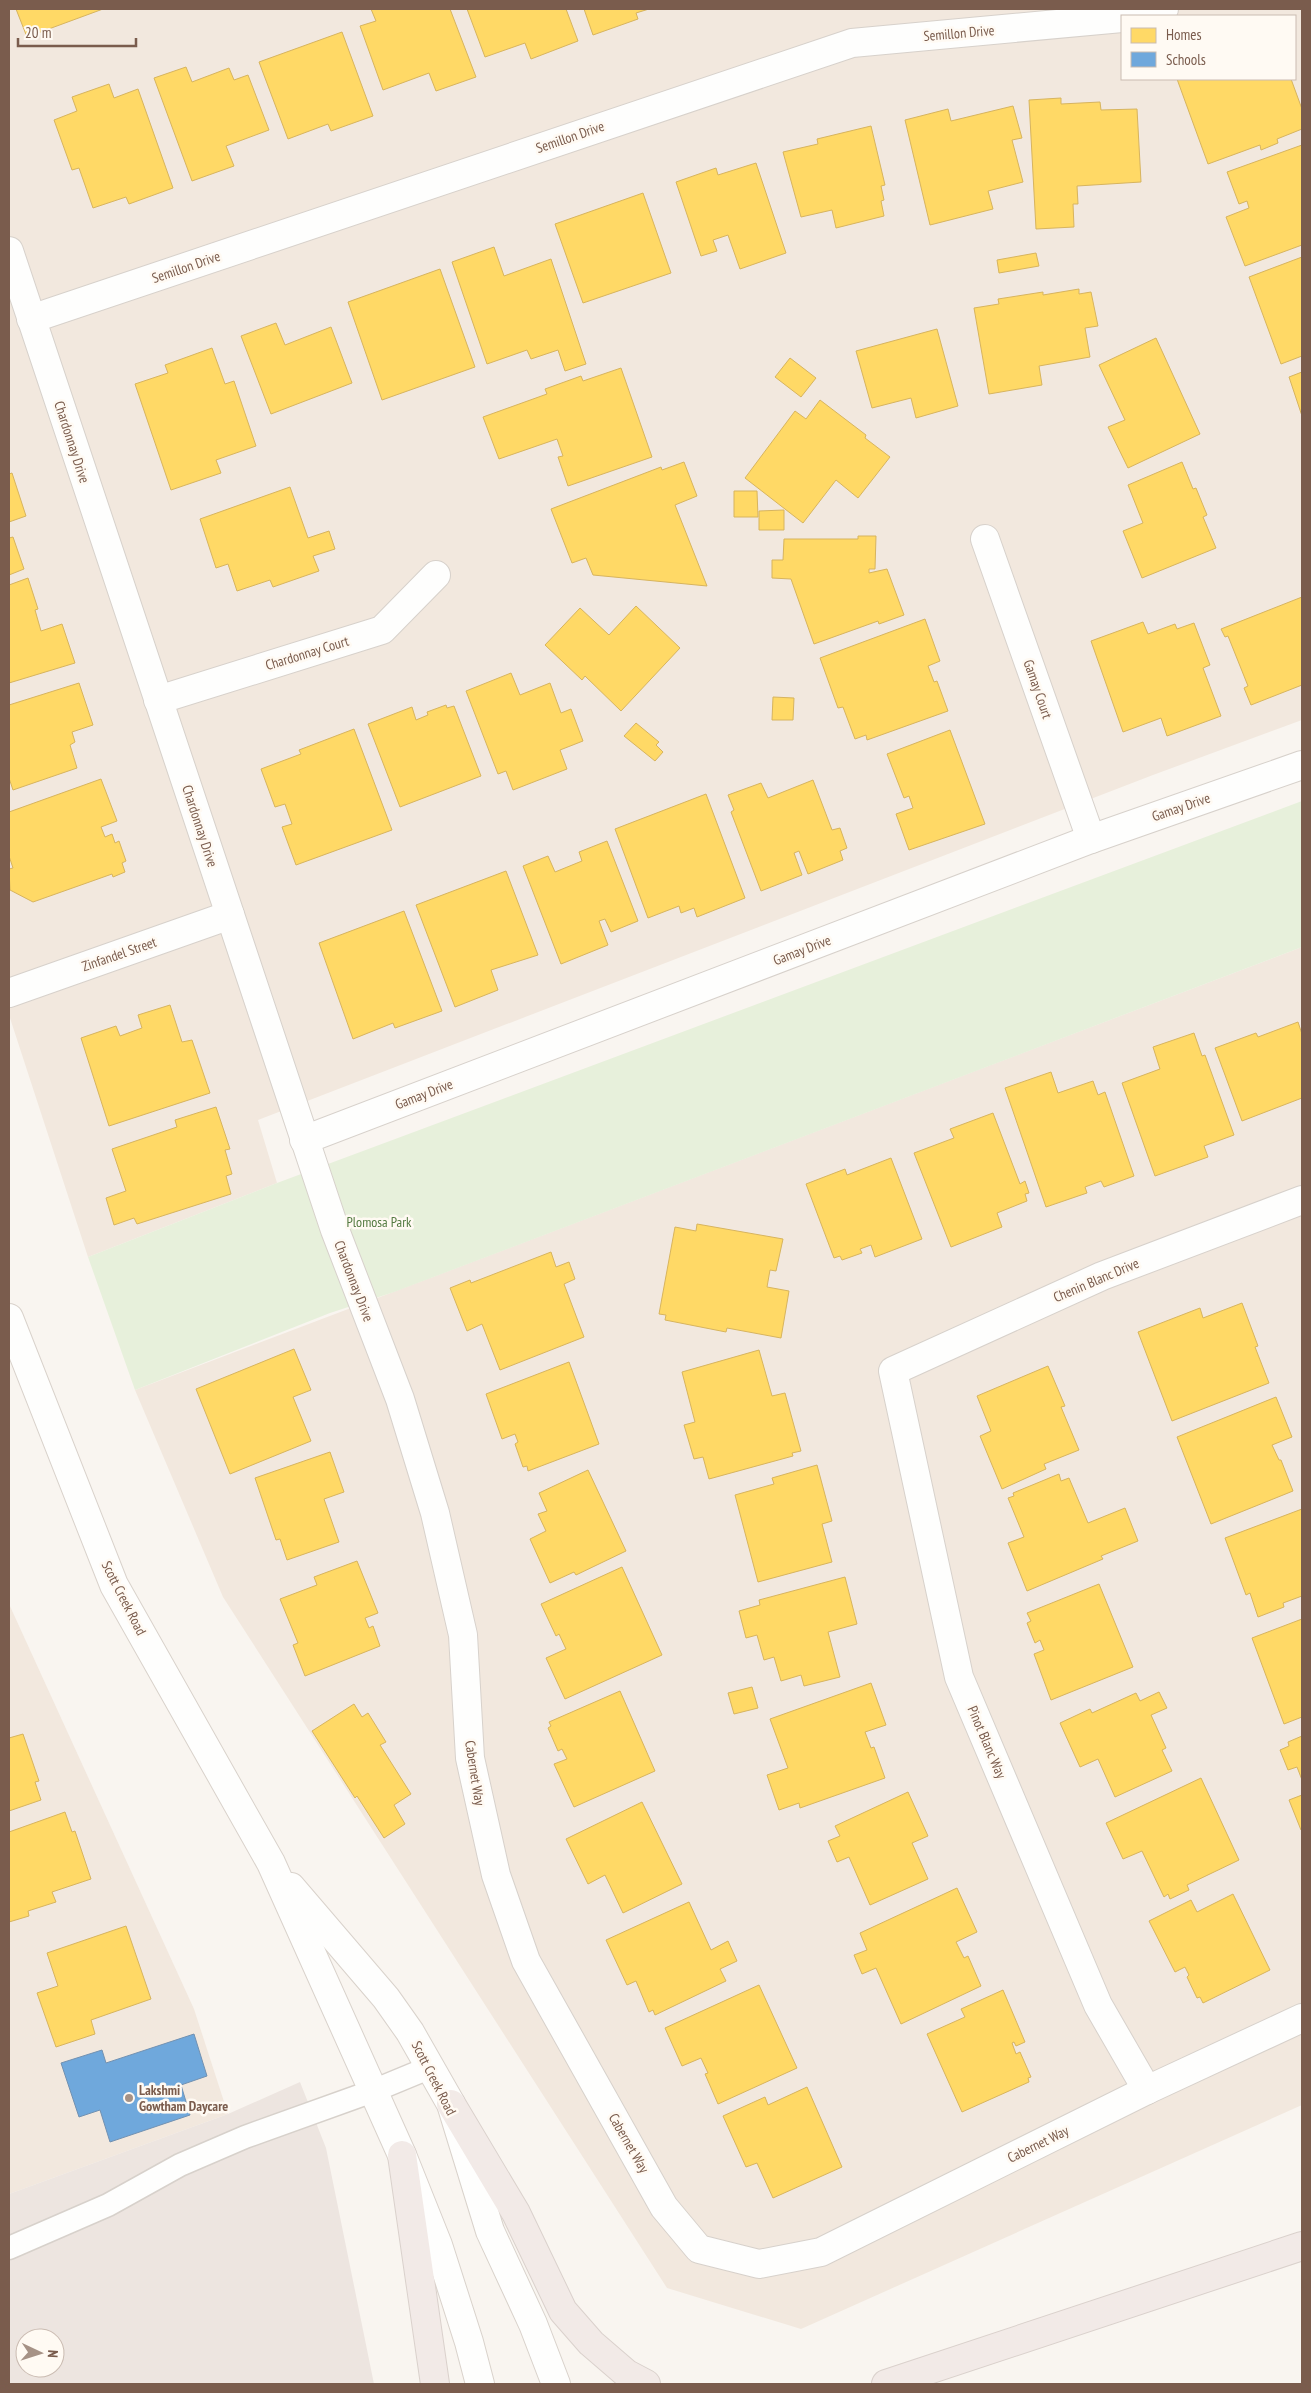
<svg xmlns="http://www.w3.org/2000/svg" width="1311" height="2393" viewBox="0 0 1311 2393" font-family="'PT Sans Narrow',sans-serif">
<style>
.residential{fill:#f2e8de;fill-rule:evenodd}
.industrial{fill:#ede5e0;fill-rule:evenodd}
.green{fill:#e7f0db}
.homes{fill:#ffd966;stroke:#d7b45e}
.schools{fill:#6fa8dc;stroke:#7291b1}
.lines{fill:none;stroke-linecap:round;stroke-linejoin:round}
.service-casing{stroke:#d7d1cb;stroke-width:25}
.minor-casing{stroke:#d7d1cb;stroke-width:30}
.secondary-casing{stroke:#d9d2cb;stroke-width:30}
.motorway-casing{stroke:#dad1cc;stroke-width:30}
.service{stroke:#fefefd;stroke-width:22}
.minor{stroke:#fefefd;stroke-width:28}
.secondary{stroke:#fefefd;stroke-width:28}
.motorway{stroke:#f2eae7;stroke-width:28}
.poi-dot{fill:#a69286;stroke:#fffaf3;stroke-width:2}
.labels{text-anchor:middle;dominant-baseline:central;stroke-width:5;stroke-linejoin:round;paint-order:stroke}
.street-label{font-size:14px;fill:#7a5c4d;stroke:#fffaf3}
.park-label{font-size:14px;fill:#537a41;stroke:#fffaf3}
.poi-label{font-size:14px;font-weight:bold;fill:#7a5c4d;stroke:#fffaf3;text-anchor:start}
</style>
<rect width="100%" height="100%" fill="#f9f5f0"/>
<g class="residential">
<path d="M9,9h1293v711l-149,55 -895,345 19,63 -189,74 -79,-242zM1122,16h173v63h-173z"/>
<path d="M1302,947v1158l-501,224 -134,-41 -444,-691 -88,-207z"/>
<path d="M9,1604l185,405 34,105 -219,80z"/>
</g>
<path class="industrial" d="M300,2082l26,66 48,236h-365v-190l219,-80zM25,2338h30v30h-30z"/>
<path class="green" d="M1302,801v146l-908,345 -64,21 -195,77 -47,-133 189,-74z"/>
<g class="homes">
<path d="M16,9h87l-76,28z"/>
<path d="M371,9h79l26,68 -40,14 -7,-18 -46,17 -23,-64 16,-5z"/>
<path d="M467,9h99l12,32 -47,18 -6,-16 -40,14z"/>
<path d="M584,9h65l-13,4 2,6 -45,16z"/>
<path d="M342,32l31,84 -42,15 -3,-7 -40,15 -29,-77z"/>
<path d="M186,67l6,15 37,-14 5,12 14,-5 21,55 -43,16 8,20 -42,15 -38,-103z"/>
<path d="M1177,79h114l11,30v20l-25,10 1,4 -17,7 -1,-5 -52,19z"/>
<path d="M109,84l5,14 24,-9 35,99 -44,16 -3,-7 -33,11 -14,-40 -7,2 -18,-50 23,-9 -5,-14z"/>
<path d="M1061,98v6l39,-2 1,8 36,-1 4,73 -64,4 1,18h-5l1,23 -38,2 -7,-129z"/>
<path d="M1013,106l9,32 -10,2 11,42 -35,9 5,18 -63,16 -25,-105 43,-11 3,12z"/>
<path d="M871,126l14,59 -4,1 3,14 -3,1 3,15 -48,12 -4,-18 -31,7 -18,-65 35,-8 -1,-5z"/>
<path d="M1302,145v100l-57,21 -19,-49 23,-9 -2,-7 -8,3 -12,-32z"/>
<path d="M756,163l30,90 -46,16 -12,-34 -15,5 4,11 -16,5 -25,-74 40,-14 2,7z"/>
<path d="M643,193l28,80 -88,30 -28,-79z"/>
<path d="M494,247l10,29 47,-17 35,105 -21,7 -7,-21 -27,9 -4,-9 -40,14 -35,-102z"/>
<path d="M1036,253l3,13 -40,7 -2,-13z"/>
<path d="M1302,257v99l-21,8 -32,-87z"/>
<path d="M440,269l35,98 -93,33 -34,-98z"/>
<path d="M1079,289v5l12,-2 7,34 -13,2 5,29 -51,9 3,19 -53,9 -15,-86 25,-4 -1,-5 45,-7v3z"/>
<path d="M276,323l9,22 46,-18 21,56 -81,31 -30,-78z"/>
<path d="M937,329l21,77 -42,12 -5,-20 -39,10 -16,-57z"/>
<path d="M1156,338l44,96 -72,34 -20,-41 17,-7 -26,-55z"/>
<path d="M212,348l13,36 9,-3 22,65 -40,14 5,13 -50,17 -36,-106 33,-11 -3,-8z"/>
<path d="M790,358l26,20 -15,19 -26,-20z"/>
<path d="M621,368l31,89 -84,29 -10,-29 5,-1 -6,-17 -58,20 -16,-42 64,-23 -2,-5 36,-13 2,5z"/>
<path d="M1302,372v44l-13,-39z"/>
<path d="M820,400l46,35 -1,3 25,19 -32,41 -22,-18 -33,43 -58,-45 50,-67 11,8z"/>
<path d="M684,462l13,34 -22,9 32,81 -114,-11 -7,-17 -14,5 -21,-54 110,-42 1,3z"/>
<path d="M1182,462l11,27 3,-1 11,27 -4,2 13,31 -74,30 -19,-47 20,-8 -15,-38z"/>
<path d="M12,473l14,43 -17,6v-48z"/>
<path d="M290,487l18,51 21,-7 6,18 -22,7 6,15 -46,16 -3,-7 -33,11 -9,-27 -12,4 -16,-49z"/>
<path d="M734,491h23l1,26h-24z"/>
<path d="M784,510v20h-25v-19z"/>
<path d="M858,536h18l-1,33h-6v4l18,-4 17,46 -25,9 -1,-3 -64,23 -23,-65 -19,-1v-18h11l1,-21h74z"/>
<path d="M13,537l11,32 -15,6v-37z"/>
<path d="M28,578l10,31 -3,1 6,21 21,-7 13,39 -66,20v-98z"/>
<path d="M1302,597v88l-51,20 -7,-17 4,-2 -20,-50 -3,1 -4,-8z"/>
<path d="M636,606l44,42 -59,63 -36,-35 -3,4 -37,-35 35,-37 29,27z"/>
<path d="M925,619l15,42 -12,5 6,16 3,-1 11,30 -81,29 -1,-5 -11,4 -12,-32 -5,1 -18,-50z"/>
<path d="M1143,622l5,12 27,-10 2,5 17,-6 16,42 -7,3 18,48 -54,20 -6,-18 -38,14 -32,-91z"/>
<path d="M511,673l9,22 30,-12 11,30 10,-4 12,32 -23,9 7,19 -54,21 -7,-19 -8,3 -32,-83z"/>
<path d="M79,683l14,42 -21,7 3,10 -5,3 7,23 -64,22 -4,-12v-73z"/>
<path d="M773,697l21,1 -1,22h-21z"/>
<path d="M446,705l1,3 7,-2 27,70 -81,31 -32,-83 44,-17 4,13 12,-5 -1,-3z"/>
<path d="M636,723l23,19 -3,3 7,7 -8,9 -31,-25z"/>
<path d="M354,729l38,101 -96,35 -14,-38 10,-3 -7,-20 -10,3 -14,-38 40,-15 -2,-4z"/>
<path d="M950,730l35,94 -76,26 -13,-36 17,-6 -4,-12 -5,2 -17,-44z"/>
<path d="M101,779l16,42 -16,6 4,10 7,-3 3,9 4,-2 7,20 -4,2 3,9 -12,5 -1,-3 -79,28 -23,-12 -1,-21 4,-1 -4,-12v-44z"/>
<path d="M813,780l19,50 8,-2 7,20 -7,3 3,9 -35,14 -9,-23 -5,2 8,22 -41,16 -30,-79 3,-2 -6,-15 33,-12 7,15z"/>
<path d="M706,794l39,104 -48,19 -3,-9 -13,5 -2,-7 -31,12 -33,-89z"/>
<path d="M607,841l31,80 -27,11 -6,-13 -6,2 9,24 -47,19 -38,-98 25,-10 7,16 27,-11 -3,-9z"/>
<path d="M506,871l32,84 -47,15 7,20 -43,17 -39,-102z"/>
<path d="M404,911l38,100 -47,17 -2,-5 -40,16 -34,-96z"/>
<path d="M170,1005l12,37 10,-2 18,53 -101,33 -28,-88 35,-12 4,10 22,-8 -4,-13z"/>
<path d="M1298,1022l4,12v64l-60,23 -27,-73 41,-15 2,4z"/>
<path d="M1194,1033l8,23 3,-1 29,80 -30,11 4,11 -53,19 -33,-93 38,-14 -7,-22z"/>
<path d="M1051,1072l7,21 35,-12 5,14 7,-3 29,84 -30,11 -3,-6 -16,6 2,6 -41,14 -41,-119z"/>
<path d="M216,1107l14,42 -5,1 7,24 -6,2 5,18 -94,30 -3,-6 -20,7 -8,-27 20,-7 -14,-42 65,-22 -2,-7z"/>
<path d="M993,1113l27,71 5,-3 4,12 -4,1 2,7 -30,12 5,14 -51,20 -37,-94 40,-15 -4,-9z"/>
<path d="M891,1158l31,81 -47,18 -4,-12 -11,4 2,4 -20,7 -2,-4 -6,2 -28,-74 39,-15 2,6z"/>
<path d="M697,1224l86,15 -7,32 -6,-1 -3,17 22,4 -8,47 -54,-10 -1,4 -61,-12 1,-5 -7,-1 16,-87 21,4z"/>
<path d="M551,1252l5,15 13,-5 6,17 -11,5 20,53 -84,33 -18,-46 -15,7 -17,-43 20,-8 1,3z"/>
<path d="M1242,1303l16,43 -3,1 14,36 -97,38 -34,-89 62,-24 3,10z"/>
<path d="M294,1349l17,41 -18,7 18,44 -81,33 -34,-85z"/>
<path d="M759,1350l13,46 13,-3 16,58 -9,2 1,3 -84,23 -6,-22 -9,2 -10,-34 11,-3 -13,-50z"/>
<path d="M569,1362l30,82 -71,27 -1,-5 -4,1 -8,-23 3,-2 -3,-8 -13,5 -16,-45z"/>
<path d="M1048,1366l17,40 -4,1 18,43 -35,14 2,5 -44,20 -22,-53 11,-5 -14,-35z"/>
<path d="M1276,1397l16,40 -20,8 7,15h2l12,31 -82,33 -34,-87z"/>
<path d="M330,1452l14,40 -20,7 15,43 -52,18 -7,-21 -4,1 -21,-62z"/>
<path d="M817,1465l15,56 -10,3 10,38 -74,20 -23,-87 39,-11 -2,-6z"/>
<path d="M588,1470l38,81 -50,24 -2,-3 -24,11 -20,-44 16,-8 -8,-17 9,-3 -8,-18z"/>
<path d="M1059,1474l2,7 8,-3 19,45 37,-15 13,33 -37,15 2,3 -76,32 -19,-48 16,-6 -16,-39 6,-2 -1,-3z"/>
<path d="M1302,1509v87l-19,7 1,4 -26,10 -8,-24 -4,2 -21,-57z"/>
<path d="M357,1561l21,52 -13,5 4,10 4,-2 7,20 -75,30 -12,-31 5,-2 -18,-44 37,-14 -3,-8z"/>
<path d="M622,1567l40,88 -97,44 -19,-41 20,-9 -7,-15 -3,2 -15,-32z"/>
<path d="M845,1577l12,47 -29,8 12,45 -36,9 -3,-11 -20,6 -7,-24 -10,3 -7,-25 -11,3 -7,-27 21,-6 -1,-5z"/>
<path d="M1099,1584l34,83 -82,33 -17,-46 10,-4 -4,-10 -5,3 -8,-20 4,-2 -4,-8z"/>
<path d="M1302,1619v98l-18,7 -32,-86z"/>
<path d="M871,1683l15,42 -21,7 6,16 3,-1 11,31 -85,30 -1,-5 -20,7 -12,-35 21,-7 -18,-49z"/>
<path d="M752,1687l6,21 -24,6 -6,-21z"/>
<path d="M620,1691l35,80 -81,36 -20,-43 13,-5 -5,-10 -4,2 -10,-23 3,-2 -2,-4z"/>
<path d="M1159,1692l8,16 -16,7 15,33 -4,2 10,21 -57,26 -17,-38 -18,8 -20,-44 30,-14 2,4 44,-20 4,8z"/>
<path d="M354,1704l8,13 6,-4 18,29 -6,3 31,49 -17,11 11,19 -21,14 -27,-42 -2,2 -43,-67z"/>
<path d="M23,1734l16,47 -4,1 6,18 -32,11v-73z"/>
<path d="M1302,1736v44l-5,-13 -9,3 -8,-20 9,-4 -1,-4z"/>
<path d="M1201,1778l38,82 -52,25 2,5 -19,9 -2,-5 -4,3 -22,-46 -19,8 -17,-36z"/>
<path d="M908,1792l20,44 -16,7 16,36 -58,26 -21,-48 -12,5 -9,-21 12,-5 -5,-10z"/>
<path d="M1302,1795v34l-1,1 -12,-30z"/>
<path d="M642,1802l40,82 -59,29 -18,-38 -17,9 -22,-45z"/>
<path d="M65,1812l7,20 3,-1 16,48 -39,13 4,10 -28,9 1,5 -20,6v-90z"/>
<path d="M957,1888l20,44 -21,10 8,16 4,-2 13,30 -80,38 -25,-56 -14,6 -8,-19 13,-5 -7,-17z"/>
<path d="M1233,1894l37,76 -67,33 -3,-6 -3,1 -10,-21 2,-2 -4,-8 -10,5 -26,-51 42,-21 6,12z"/>
<path d="M689,1902l22,48 17,-9 9,20 -17,8 6,12 -71,34 -2,-5 -4,2 -13,-31 -9,4 -21,-45z"/>
<path d="M126,1926l25,73 -60,21 4,14 -39,13 -19,-54 21,-7 -11,-33z"/>
<path d="M759,1985l38,83 -79,36 -13,-30 3,-1 -7,-15 -19,8 -17,-38z"/>
<path d="M1003,1990l22,52 -9,4 -2,-4 -2,1 4,11 4,-2 11,25 -3,1 1,4 -67,30 -35,-78 38,-17 -4,-8z"/>
<path d="M807,2087l35,80 -69,31 -16,-35 -11,4 -23,-51 42,-19 3,8z"/>
</g>
<path class="schools" d="M194,2034l13,42 -26,9 9,30 -80,27 -10,-32 -21,7 -18,-54 41,-13 4,13z"/>
<g class="lines">
<g class="service-casing">
<path id="service" d="M9,2248l99,-43 72,-40 65,-28 128,-46 58,-24"/>
</g>
<g class="minor-casing">
<g id="minor">
<path d="M1130,16l34,-7"/>
<path d="M9,251l326,979 65,169 35,114 28,122 7,123 26,117 30,86 138,246 35,42 60,15 62,-12 326,-162 155,-72"/>
<path d="M31,319l821,-276 270,-25"/>
<path d="M985,539l106,300"/>
<path d="M158,700l224,-70 54,-55"/>
<path d="M9,993l221,-78"/>
<path d="M304,1140l787,-301 211,-74"/>
<path d="M1147,2090l-49,-85 -139,-328 -66,-306 209,-95 200,-76"/>
</g>
</g>
<g class="secondary-casing">
<g id="secondary">
<path d="M9,1318l105,267 157,278 131,292 36,90 31,97 11,42"/>
<path d="M291,1887l95,111 24,34 41,72 39,127 43,93 23,60"/>
</g>
</g>
<g class="motorway-casing">
<g id="motorway">
<path d="M451,2104l65,109 47,98 28,32 36,31 19,10"/>
<path d="M402,2155l33,229"/>
<path d="M886,2384l416,-138"/>
</g>
</g>
<use href="#service" class="service"/>
<use href="#minor" class="minor"/>
<use href="#secondary" class="secondary"/>
<use href="#motorway" class="motorway"/>
</g>
<circle class="poi-dot" cx="129" cy="2098" r="5"/>
<g class="labels">
<g class="street-label">
<text transform="translate(959 33) rotate(-5)">Semillon Drive</text>
<text transform="translate(570 137) rotate(-19)">Semillon Drive</text>
<text transform="translate(186 267) rotate(-19)">Semillon Drive</text>
<text transform="translate(72 442) rotate(72)">Chardonnay Drive</text>
<text transform="translate(307 653) rotate(-17)">Chardonnay Court</text>
<text transform="translate(1038 689) rotate(71)">Gamay Court</text>
<text transform="translate(1181 807) rotate(-19)">Gamay Drive</text>
<text transform="translate(200 826) rotate(72)">Chardonnay Drive</text>
<text transform="translate(802 950) rotate(-21)">Gamay Drive</text>
<text transform="translate(119 954) rotate(-19)">Zinfandel Street</text>
<text transform="translate(424 1094) rotate(-21)">Gamay Drive</text>
<text transform="translate(1096 1280) rotate(-23)">Chenin Blanc Drive</text>
<text transform="translate(354 1281) rotate(69)">Chardonnay Drive</text>
<text transform="translate(124 1598) rotate(63)">Scott Creek Road</text>
<text transform="translate(987 1742) rotate(67)">Pinot Blanc Way</text>
<text transform="translate(475 1773) rotate(81)">Cabernet Way</text>
<text transform="translate(434 2078) rotate(63)">Scott Creek Road</text>
<text transform="translate(629 2143) rotate(60)">Cabernet Way</text>
<text transform="translate(1038 2144) rotate(-26)">Cabernet Way</text>
</g>
<g class="park-label">
<text x="379" y="1222">Plomosa Park</text>
</g>
<g class="poi-label">
<text x="139" y="2090">Lakshmi<tspan x="139" dy="16">Gowtham Daycare</tspan></text>
</g>
</g>
<rect width="1311" height="2393" fill="none" stroke="#7a5c4d" stroke-width="20"/>
<rect x="1121" y="15" width="175" height="65" fill="#fffaf3" stroke="#cabbb1"/>
<rect x="1131" y="28" width="25" height="15" fill="#ffd966" stroke="#cabbb1"/>
<text x="1166" y="40" font-size="15" fill="#7a5c4d">Homes</text>
<rect x="1131" y="52" width="25" height="15" fill="#6fa8dc" stroke="#cabbb1"/>
<text x="1166" y="65" font-size="15" fill="#7a5c4d">Schools</text>
<g transform="translate(40 2353) rotate(94)"><circle r="24" fill="#fffaf3" stroke="#cabbb1"/>
<path d="M0-4L9 19L0 12L-9 19Z" fill="#a69286"/>
<text y="-8" font-size="14" font-weight="bold" text-anchor="middle" fill="#7a5c4d">N</text>
</g>
<path d="M18 38v8h118v-8" fill="none" stroke="#7a5c4d" stroke-width="2.5"/>
<text x="25" y="38" font-size="15" fill="#7a5c4d" stroke="#fffaf3" stroke-width="4" paint-order="stroke">20 m</text>
</svg>
